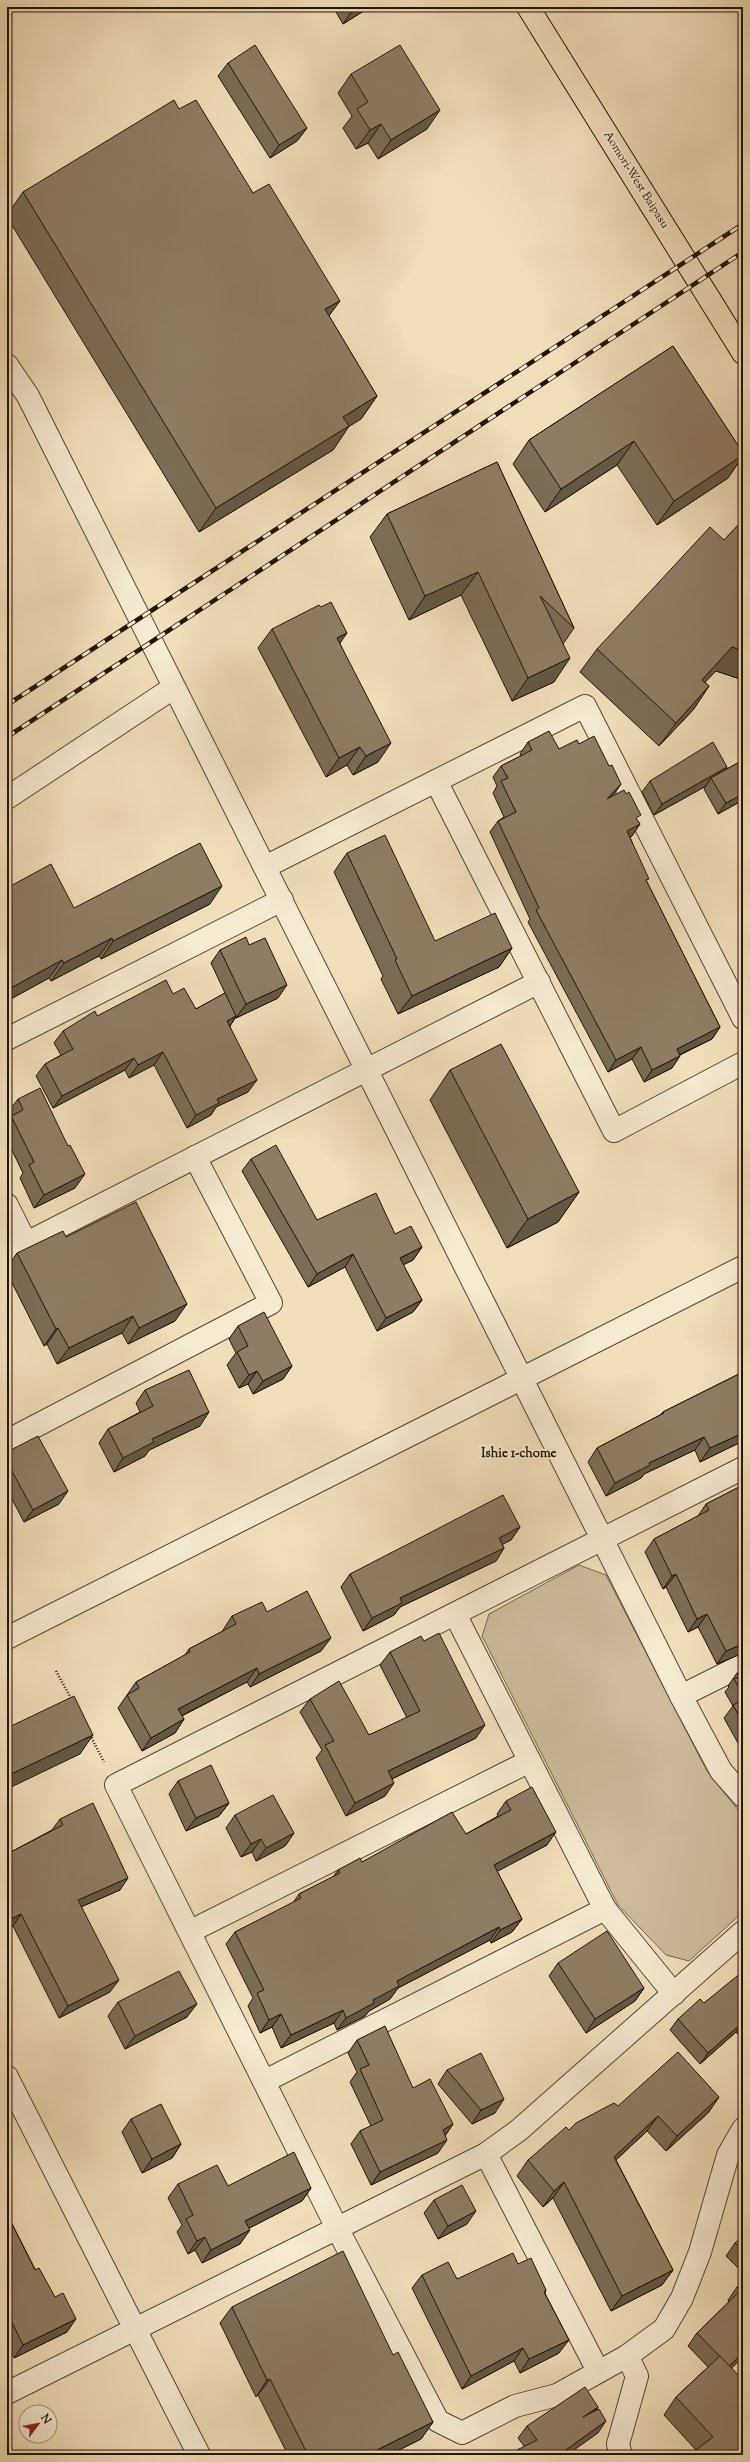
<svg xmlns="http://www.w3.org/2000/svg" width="750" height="2462" viewBox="0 0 750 2462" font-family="'Sorts Mill Goudy',serif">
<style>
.green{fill:#cebc9b;stroke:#786850}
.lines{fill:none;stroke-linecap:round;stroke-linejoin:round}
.minor-casing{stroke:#564633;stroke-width:24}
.highway-casing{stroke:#221306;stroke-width:24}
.path{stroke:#221306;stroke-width:2.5;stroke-dasharray:1 2;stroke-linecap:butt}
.minor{stroke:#f6ead2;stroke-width:22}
.highway{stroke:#f1dfba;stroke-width:22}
.rail-casing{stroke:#221306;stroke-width:4.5}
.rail{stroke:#f6ead2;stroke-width:3;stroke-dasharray:9;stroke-linecap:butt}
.wall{fill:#7a6c56;stroke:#221306}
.shaded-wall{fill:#635846;stroke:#221306}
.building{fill:#8e7d64;stroke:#221306}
.labels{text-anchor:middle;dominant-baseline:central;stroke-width:4;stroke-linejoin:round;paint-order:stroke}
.street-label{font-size:12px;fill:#221306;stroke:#f6ead2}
.neighbourhood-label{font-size:13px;font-weight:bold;fill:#221306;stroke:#f6ead2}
</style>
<rect width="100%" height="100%" fill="#f1dfba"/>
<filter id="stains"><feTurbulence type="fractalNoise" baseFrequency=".005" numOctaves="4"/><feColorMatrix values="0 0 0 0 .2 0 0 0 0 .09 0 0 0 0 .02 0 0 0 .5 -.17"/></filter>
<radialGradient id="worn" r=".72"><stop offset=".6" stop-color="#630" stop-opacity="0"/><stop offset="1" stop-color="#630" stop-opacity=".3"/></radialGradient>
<path class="green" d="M579,1565l27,10 101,196 36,45v96l-54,49 -23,-6 -48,-50 -136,-269 7,-22z"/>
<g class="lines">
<g class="minor-casing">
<g id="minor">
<path d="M7,365l21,31 653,1300 40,75 22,25"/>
<path d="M436,781l178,350 129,-68"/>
<path d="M7,798l166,-110"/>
<path d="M265,867l320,-161 158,312"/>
<path d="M7,1039l275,-139"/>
<path d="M7,1205l19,38"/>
<path d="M7,1253l532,-271"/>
<path d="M7,1441l264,-138 -76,-146"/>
<path d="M743,1468l-627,317 221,443 101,193 24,12 53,-27 42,-11 70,-39 37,-27 18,-31 18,-46 28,-97 15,-26"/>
<path d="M455,1614l150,295 69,85"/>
<path d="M7,1638l736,-371"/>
<path d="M681,1696l62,-31"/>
<path d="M191,1931l337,-169"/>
<path d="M7,2077l192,378"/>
<path d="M265,2081l340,-172"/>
<path d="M486,2154l112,217"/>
<path d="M7,2393l479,-239 33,-24 224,-198"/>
<path d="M621,2455l-3,-11 19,-68 -10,-20"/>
</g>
</g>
<g class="highway-casing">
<path id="highway" d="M528,7l215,346"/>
</g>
<g class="path">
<path d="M7,1571l4,7"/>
<path d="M56,1671l16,29"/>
<path d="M90,1735l14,27"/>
</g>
<use href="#minor" class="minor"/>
<use href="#highway" class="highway"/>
<g class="rail-casing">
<g id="rail">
<path d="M7,705l736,-481"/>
<path d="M7,737l736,-485"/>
</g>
</g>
<use href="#rail" class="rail"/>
</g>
<g class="wall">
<path d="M333,7h37l-27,17z"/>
<path d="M228,63l79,65 -10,13 -27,17 -52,-82z"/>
<path d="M351,74l76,55 -49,30 -10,-16 -12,6 -13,-21 9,-12 -14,-23z"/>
<path d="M179,109l150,207 48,80 -16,23 -12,7 -16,24 -134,82 -192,-315v-2l16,-23z"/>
<path d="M673,346l70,107v3l-15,22 -71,47 -40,-60 -72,47 -32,-48 16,-24z"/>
<path d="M497,462l77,166 -11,16 -9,38 -42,19 -51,-106 -52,25 -39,-83 17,-23z"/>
<path d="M743,520v160l-27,-9 -11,11 4,4 -16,24 -34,36 -79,-74 17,-23 127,-109z"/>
<path d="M272,629l68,14 38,119 -25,13 -6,-10 -21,12 -68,-129z"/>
<path d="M528,742l31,7 20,-5 34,52 24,24 3,4 -8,12 -2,1 17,45 73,145 -8,12 -32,16 -8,13 -28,14 -12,-23 -24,13 -80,-150 2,-3 -40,-87 8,-11 6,-4 -11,-24 4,-7 -4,-9 8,-11 20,-10 -1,-2z"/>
<path d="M743,760v40l-25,14 -14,-25 2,-3 -52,29 -12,-23 8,-11 77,-14 -2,3z"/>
<path d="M347,853l88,88 77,7 -13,19 -101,47 -17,-35 2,-3 -49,-104z"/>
<path d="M7,888l67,20 136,-4 -109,55 -2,-3 -48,25 -2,-3 -42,23z"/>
<path d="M249,945l29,53 -42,20v-1l-6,9 18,66 -32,15 -5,8 -24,13 -33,-63 -25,13 -4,-8 -72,38 -17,-32 9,-12 16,-9 -7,-12 9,-12 34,-15 76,-22 23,15 29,-16 -14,-30 9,-13z"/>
<path d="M450,1070l129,122 -21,30 -51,26 -77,-148z"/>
<path d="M18,1099l57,89 -41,20 -14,-30 3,-5 -16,-33v-19l3,-4 -2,-5z"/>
<path d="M251,1159l66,61 78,14 27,13 -9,13 -10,5 19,35 -9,12 -36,19 -32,-64 -37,20 -66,-116z"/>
<path d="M66,1237l109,84 -47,23 -6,-11 -65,31 -10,-20 -3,2 -37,-73v-5l10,-15z"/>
<path d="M238,1326l54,40 -9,13 -30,15 -5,-10 -9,4 -12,-23 9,-12 -7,-14z"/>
<path d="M743,1372v69l-43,21 -5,-12 -51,24 -3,4 -35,18 -18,-34 9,-14 63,-33 3,-3z"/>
<path d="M145,1390l55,36 -51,24 -4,6 -31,16 -15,-29 9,-14 32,-17 -4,-9z"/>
<path d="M7,1452l52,52 -35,18 -17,-32z"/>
<path d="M743,1485v168l-26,11 -19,-37 -10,5 -22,-45 -3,2 -18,-37 9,-13 44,-23 8,-12z"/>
<path d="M520,1527l-9,13 -9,4 2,4 -8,13 -96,46 -6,8 -31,16 -22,-44 9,-13z"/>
<path d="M267,1612l54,39 -71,36 -3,-5 -65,34 2,3 -9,14 -33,18 -24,-43 18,-26 49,-27 4,-6 34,-18v-1l9,-14z"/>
<path d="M390,1652l86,86 -84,41 -7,17 -39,20 -30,-58 6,-8 -22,-38 10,-13 59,36 38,-17 -27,-53z"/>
<path d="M743,1670v82l-19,-34 9,-12 -8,-14 4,-5 -1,-1 9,-13z"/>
<path d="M178,1781l51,22 -10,13 -33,15 -17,-37z"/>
<path d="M506,1801l41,44 -50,26 25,48 -10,13 -21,11 -1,-3 -92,48 -8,11 -21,12 -4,5 -28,14 -3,-7 -53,25 -9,-21 -12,6 -12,-27 5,-8 -27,-54 9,-12 58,-29 6,-9 34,-17 5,-7 24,-8 104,-28 32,-18 -1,-2z"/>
<path d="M235,1815l59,18 -9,13 -29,15 -4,-9 -11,5 -15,-29z"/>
<path d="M60,1819l60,71 -39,17 29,85 -51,26 -46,-92 -6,3v-75l45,-24z"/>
<path d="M558,1963l86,25 -9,13 -49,32 -37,-57z"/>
<path d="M743,1974v66l-7,-8 -36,32 -30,-34 8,-11 26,-16z"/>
<path d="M118,2002l69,15 -62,32 -17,-33z"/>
<path d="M357,2040l56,48 40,36 -8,12 -7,17 -67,32 -20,-41 9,-13 11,-5 -21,-44 7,-10 -9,-19z"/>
<path d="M447,2070l48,43 -23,11 -34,-40z"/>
<path d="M719,2097l-11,16 -42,38 -19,-20 -31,29 57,110 -11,15 -51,26 -58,-113 -10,9 -26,-31 11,-16 41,-30 49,-24z"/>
<path d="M131,2119l50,25 -9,14 -30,15 -20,-41z"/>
<path d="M178,2184l50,2 83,2 -9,13 -53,27 -9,16 -38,19 -7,-13 -7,4 -11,-22 5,-7 -14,-27z"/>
<path d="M743,2199v9l-4,-3z"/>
<path d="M434,2200l33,24 -29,15 -14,-26z"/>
<path d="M7,2214l60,118 -53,26 -7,-15z"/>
<path d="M743,2235v38l-17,-17 9,-13z"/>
<path d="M518,2264l28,26 -1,3 14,60 -39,20 -6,-12 -52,28 -50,-101 10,-13 35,4z"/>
<path d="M743,2281v76l-12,11 12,87 -47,-5 -32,-35 12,-18 32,-30 -20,-21 9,-13 32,-31 -1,-2 9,-13z"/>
<path d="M232,2307l161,48 40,67 -12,17 -32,16h-101l-30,-60 -2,2 -36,-74z"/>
<path d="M598,2407l-2,4 2,22 -74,13 -6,-8 9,-12z"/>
</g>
<g class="shaded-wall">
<path d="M358,7h12l-27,17 9,-13z"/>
<path d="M440,110l-13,19 -49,30 13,-19z"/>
<path d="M381,124l-13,19 -12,6 14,-19z"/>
<path d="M307,128l-10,13 -27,17 9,-13z"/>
<path d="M340,301l-17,23 2,-15z"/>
<path d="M377,396l-16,23 -34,21 16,-23z"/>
<path d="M349,426l-16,24 -134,82 17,-24z"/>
<path d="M634,441l-17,24 -72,47 16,-23z"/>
<path d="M743,455l-15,23 -71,47 17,-24z"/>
<path d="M478,572l-17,23 -52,25 16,-24z"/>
<path d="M347,633l-13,19 3,-14z"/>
<path d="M732,647l11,4v29l-27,-9 -31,32 17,-23z"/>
<path d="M570,658l-16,24 -42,19 16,-23z"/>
<path d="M709,686l-16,24 -34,36 17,-23z"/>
<path d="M391,743l-13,19 -25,13 13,-19z"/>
<path d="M360,747l-13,18 -21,12 13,-19z"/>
<path d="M727,767l-7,11h-9l-5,8 -52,29 8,-11z"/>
<path d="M621,784l-8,12 -6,3z"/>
<path d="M743,794v6l-25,14 8,-11z"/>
<path d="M640,824l-8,12 -13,7 8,-12z"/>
<path d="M222,886l-12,18 -109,55 12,-18z"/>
<path d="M112,938l-13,18 -48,25 13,-18z"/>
<path d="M512,948l-13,19 -101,47 14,-18z"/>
<path d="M62,960l-13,18 -42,23v-11z"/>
<path d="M287,985l-9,13 -42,20 10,-14z"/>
<path d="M236,1016l-8,13 -1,-8z"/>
<path d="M720,1027l-8,12 -44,21 9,-11z"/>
<path d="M641,1047l-9,12 -24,13 8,-12z"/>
<path d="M163,1052l-9,13 -25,13 9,-13z"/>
<path d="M680,1056l-8,12 -28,14 8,-12z"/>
<path d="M134,1058l-9,12 -72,38 9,-12z"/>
<path d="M257,1080l-9,12 -32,15 -5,8 -24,13 9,-13 21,-16z"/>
<path d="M85,1174l-10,14 -41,20 10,-13z"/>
<path d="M579,1192l-21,30 -51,26 21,-29z"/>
<path d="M422,1247l-9,13 -22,11 9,-13z"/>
<path d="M353,1254l-8,13 -37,20 9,-13z"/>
<path d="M422,1300l-9,12 -36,19 9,-13z"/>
<path d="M187,1304l-12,17 -47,23 11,-16z"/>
<path d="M133,1316l-11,17 -65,31 12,-16z"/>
<path d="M58,1328l-11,16 -3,2 12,-17z"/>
<path d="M292,1366l-9,13 -30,15 10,-13z"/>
<path d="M257,1371l-9,13 -9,4 10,-13z"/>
<path d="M209,1412l-9,14 -51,24 -4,6 -31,16 9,-14 29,-19z"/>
<path d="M743,1433v8l-43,21 10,-14z"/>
<path d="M704,1437l-9,13 -51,24 -3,4 -35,18 9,-13 34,-20z"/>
<path d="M68,1491l-9,13 -35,18 9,-12z"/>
<path d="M520,1527l-9,13 -21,11 9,-13z"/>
<path d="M504,1548l-8,13 -96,46 -6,8 -31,16 9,-13 28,-20z"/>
<path d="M676,1574l-10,13 -3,2 9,-13z"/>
<path d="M707,1614l-9,13 -10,5 9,-13z"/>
<path d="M331,1638l-10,13 -71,36 9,-13z"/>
<path d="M743,1644v9l-26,11 9,-13z"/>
<path d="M257,1668l-10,14 -78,40 9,-13z"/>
<path d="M184,1719l-9,14 -33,18 9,-13z"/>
<path d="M485,1725l-9,13 -97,47 9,-14z"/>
<path d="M93,1735l-13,19 -73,35v-13z"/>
<path d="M394,1783l-9,13 -39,20 9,-13z"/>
<path d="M229,1803l-10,13 -33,15 10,-13z"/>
<path d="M556,1832l-9,13 -62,33 9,-13z"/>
<path d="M294,1833l-9,13 -29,15 10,-13z"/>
<path d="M261,1839l-9,13 -11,5 10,-13z"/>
<path d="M128,1878l-8,12 -51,22 9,-12z"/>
<path d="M21,1914l-8,12 -6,3v-4l4,-6z"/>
<path d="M522,1919l-10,13 -21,11 9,-13z"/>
<path d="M499,1927l-9,13 -92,48 -8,11 -21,12 -4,5 -28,14 9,-12 27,-18 24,-19z"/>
<path d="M119,1980l-9,12 -51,26 9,-12z"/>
<path d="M644,1988l-9,13 -49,32 9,-14z"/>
<path d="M197,2004l-10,13 -62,32 10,-13z"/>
<path d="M343,2010l-9,13 -53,25 10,-13z"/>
<path d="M281,2014l-9,13 -12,6 9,-13z"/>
<path d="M743,2022l-7,10 -36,32 8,-11z"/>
<path d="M719,2097l-11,16 -42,38 11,-15z"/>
<path d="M504,2099l-9,14 -23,11 9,-14z"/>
<path d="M658,2116l-11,15 -44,41 11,-15z"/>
<path d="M453,2124l-9,13 -1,-7z"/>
<path d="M447,2140l-9,13 -67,32 9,-13z"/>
<path d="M181,2144l-9,14 -30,15 10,-14z"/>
<path d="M564,2182l-11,16 -10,9 11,-16z"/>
<path d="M311,2188l-9,13 -66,34 9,-14z"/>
<path d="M476,2211l-9,13 -29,15 10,-13z"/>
<path d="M250,2230l-10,14 -38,19 9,-13z"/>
<path d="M205,2237l-10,13 -7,4 9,-13z"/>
<path d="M673,2270l-11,15 -51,26 11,-15z"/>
<path d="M76,2319l-9,13 -53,26 9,-13z"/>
<path d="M569,2340l-10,13 -39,20 9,-14z"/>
<path d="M523,2348l-9,13 -52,28 9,-13z"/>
<path d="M743,2353v4l-23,22 9,-13z"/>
<path d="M270,2379l-12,16 -2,2 11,-17z"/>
<path d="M598,2407l-8,12 -7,-2z"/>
<path d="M606,2421l-8,12 -31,22h-8z"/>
<path d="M433,2422l-12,17 -32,16h-22z"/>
</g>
<g class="building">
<path d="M350,7h8l-6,4z"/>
<path d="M255,45l52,83 -28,17 -51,-82z"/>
<path d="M400,45l40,65 -49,30 -10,-16 -11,6 -13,-21 11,-7 -17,-28z"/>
<path d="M174,100l5,9 17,-9 57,93 16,-9 71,117 -15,8 52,87 -34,21 6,9 -133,82 -193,-316z"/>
<path d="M673,346l70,107v2l-69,46 -40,-60 -73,48 -32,-49z"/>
<path d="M497,462l77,166 -34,-32 30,62 -42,20 -50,-106 -53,24 -38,-82z"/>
<path d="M743,520v131l-11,-4 -30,33 7,6 -33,37 -79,-74 113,-122 14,13z"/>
<path d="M331,602l16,31 -10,5 54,105 -25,13 -6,-9 -21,11 -67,-129 47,-24 2,2z"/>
<path d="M549,731l10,18 18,-9 2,4 15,-8 15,30 3,-1 9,19 -14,15 17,-9 2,4 3,-2 12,23 -5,3 4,6 -13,7 22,48 -3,1 74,147 -43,22 3,7 -28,14 -11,-23 -25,13 -80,-150 3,-2 -41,-87 18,-9 -15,-31 7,-3 -7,-12 31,-16 -4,-8z"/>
<path d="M713,742l14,25 -65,37 -12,-23z"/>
<path d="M743,760v34l-17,9 -15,-25z"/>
<path d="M385,835l50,106 60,-28 17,35 -100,48 -17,-36 2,-1 -50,-106z"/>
<path d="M200,843l22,43 -109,55 -1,-3 -48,25 -2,-3 -55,30v-102l44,-24 23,44z"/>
<path d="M246,937l3,8 16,-7 22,47 -41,19 -26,-54z"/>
<path d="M166,980l7,14 11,-6 12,21 29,-16 11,23 -9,5 30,59 -40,19 2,4 -23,12 -33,-63 -25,13 -4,-7 -72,38 -17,-32 28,-15 -10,-18 32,-20 2,5z"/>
<path d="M501,1044l78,148 -51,27 -78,-149z"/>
<path d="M40,1088l28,58 2,-1 15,29 -41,21 -15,-30 5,-3 -23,-46 12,-6 -5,-11z"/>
<path d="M276,1145l41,75 59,-27 19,41 16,-8 11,21 -22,11 22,42 -36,18 -33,-64 -36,20 -66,-115z"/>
<path d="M136,1202l51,102 -48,24 -6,-12 -64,32 -11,-20 -2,1 -39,-76 46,-22 3,6z"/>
<path d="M264,1312l28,54 -29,15 -6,-10 -8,4 -12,-23 11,-6 -10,-20z"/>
<path d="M189,1370l20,42 -57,27 2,3 -31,16 -15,-29 45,-23 -8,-16z"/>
<path d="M743,1372v61l-33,15 -6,-11 -55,26 1,2 -35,18 -18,-35 67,-35 -1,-1z"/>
<path d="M38,1436l30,55 -35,19 -26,-48v-10z"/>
<path d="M743,1485v159l-17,7 -19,-37 -10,5 -21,-45 -4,2 -18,-37 55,-29 -3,-6z"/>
<path d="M503,1495l17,32 -21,11 5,10 -104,50 2,5 -30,15 -22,-44z"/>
<path d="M307,1591l24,47 -72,36 -2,-6 -79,41 6,10 -33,19 -24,-43 12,-7 -3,-6 54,-30 -1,-3 47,-25 -4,-8 30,-14 5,10z"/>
<path d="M439,1633l46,92 -97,46 6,12 -39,20 -30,-58 9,-4 -24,-42 29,-18 30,54 51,-24 -30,-59 31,-16 3,5z"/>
<path d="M743,1670v24l-9,-15 5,-2 -2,-4z"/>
<path d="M74,1696l19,39 -86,41v-48z"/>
<path d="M743,1700v23l-10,-18z"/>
<path d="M211,1765l18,38 -33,15 -18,-37z"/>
<path d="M532,1787l24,45 -62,33 28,54 -22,11 -1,-3 -102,54 2,5 -26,14 1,3 -28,15 -3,-8 -52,25 -10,-21 -12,6 -12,-27 7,-3 -29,-58 66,-34 -2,-4 41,-21 -2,-3 22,-12 2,4 90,-50 14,22 45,-24 -5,-9z"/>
<path d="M273,1795l21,38 -28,15 -5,-9 -10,5 -16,-29z"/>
<path d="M93,1803l35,75 -50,22 41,80 -51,26 -47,-92 -10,5 -4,-8v-57l56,-29 -3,-6z"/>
<path d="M607,1931l37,57 -49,31 -37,-56z"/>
<path d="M179,1971l18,33 -62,32 -17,-34z"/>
<path d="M742,1972l1,2v48l-35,31 -30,-34 22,-20 4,4z"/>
<path d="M385,2026l28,62 17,-9 23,45 -10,6 4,10 -67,32 -20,-41 23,-11 -23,-51 9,-4 -12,-25z"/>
<path d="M678,2052l41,45 -42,39 -19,-20 -44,41 59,113 -51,26 -58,-114 -10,9 -26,-31 38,-33 3,3 7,-7 38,-20 4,3z"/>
<path d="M481,2053l23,46 -23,11 -34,-40z"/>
<path d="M161,2104l20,40 -29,15 -21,-40z"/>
<path d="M294,2152l17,36 -66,33 5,9 -39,20 -6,-13 -8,4 -11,-22 7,-4 -15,-31 39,-19 11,21z"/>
<path d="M462,2185l14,26 -28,15 -14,-26z"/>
<path d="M7,2214l28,56 4,-2 16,29 8,-4 13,26 -53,26 -16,-33z"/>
<path d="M743,2235v16l-8,-8z"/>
<path d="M343,2251l50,104 5,-3 35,70 -66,33h-59l-38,-76 -3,1 -35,-73z"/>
<path d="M513,2253l5,11 13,-6 15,32 -2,2 25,48 -40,19 -6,-11 -52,28 -49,-101 26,-13 9,17z"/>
<path d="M743,2281v72l-14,13 -32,-33 43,-42 -3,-4z"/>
<path d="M720,2356l23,24v75h-54l24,-18 -37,-40z"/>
<path d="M585,2387l13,20 -15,10 16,-8 7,12 -47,34h-52l30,-15 -10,-14z"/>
</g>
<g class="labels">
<g class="street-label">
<text transform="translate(636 180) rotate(58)">Aomori-West Baipasu</text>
</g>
<g class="neighbourhood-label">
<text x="519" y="1454">Ishie 1-chome</text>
</g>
</g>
<rect width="750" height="2462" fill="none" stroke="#f1dfba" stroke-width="24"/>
<rect x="8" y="8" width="734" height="2446" fill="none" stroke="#221306" stroke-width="2"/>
<rect x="12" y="12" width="726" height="2438" fill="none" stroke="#221306"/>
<g transform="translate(38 2424) rotate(58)"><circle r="19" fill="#f6ead2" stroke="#a19480"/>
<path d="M0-3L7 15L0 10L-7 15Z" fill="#8f2418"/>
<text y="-6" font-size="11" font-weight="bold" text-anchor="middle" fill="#221306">N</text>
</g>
<rect width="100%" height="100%" filter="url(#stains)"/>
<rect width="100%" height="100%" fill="url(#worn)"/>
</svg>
